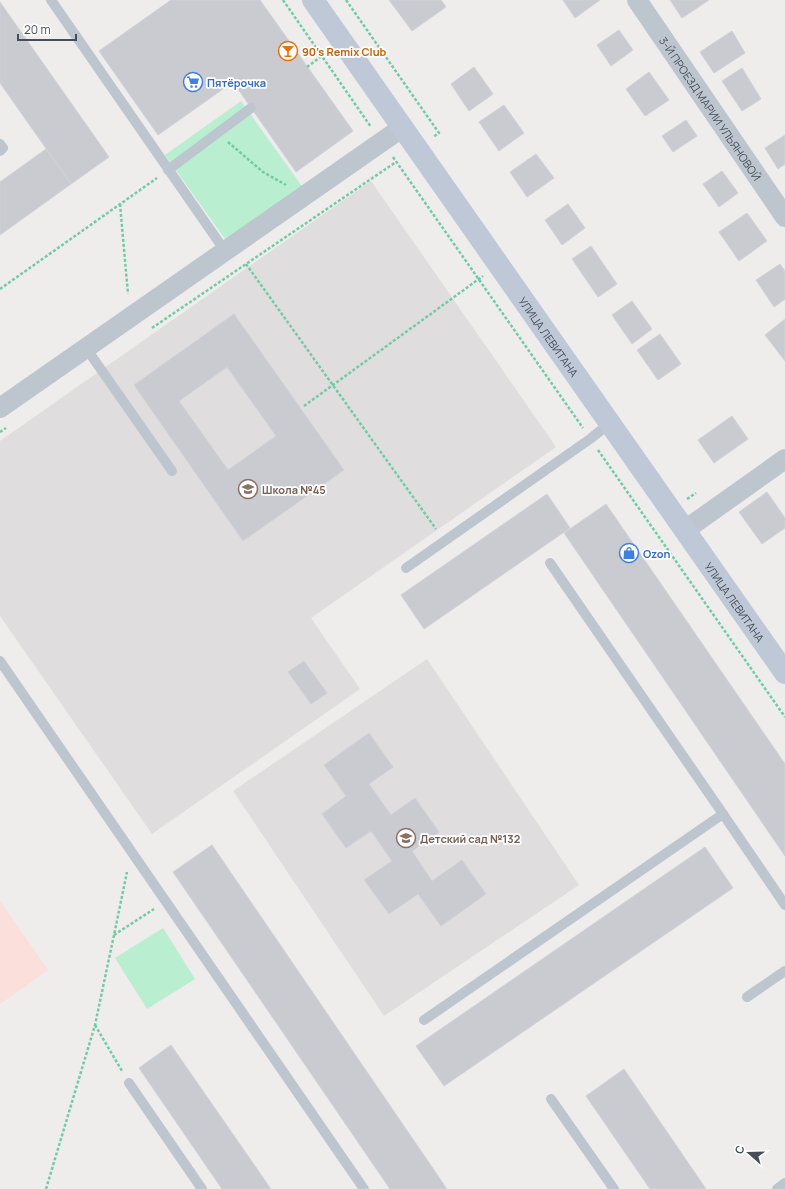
<svg xmlns="http://www.w3.org/2000/svg" width="785" height="1189" viewBox="0 0 785 1189" font-family="Manrope,sans-serif">
<style>
.education{fill:#e0ddde}
.medical{fill:#fadfdb}
.green{fill:#b9eed1}
.building{fill:#c9cbd1;stroke:#d0d2d8;fill-rule:evenodd}
.lines{fill:none;stroke-linecap:round;stroke-linejoin:round}
.path{stroke:#71cca5;stroke-width:2.5;stroke-dasharray:3 2;stroke-linecap:butt}
.service{stroke:#bdc6cf;stroke-width:10}
.minor{stroke:#bdc6cf;stroke-width:20}
.secondary{stroke:#bec8d6;stroke-width:22}
.labels{text-anchor:middle;dominant-baseline:central;stroke-width:3.5;stroke-linejoin:round;paint-order:stroke}
.food-label{font-size:11px;font-weight:bold;fill:#c56008;stroke:#fff;text-anchor:start}
.shop-label{font-size:11px;font-weight:bold;fill:#366cbe;stroke:#fff;text-anchor:start}
.street-label{font-size:11px;fill:#454e59;stroke:#fff}
.education-label{font-size:11px;font-weight:bold;fill:#785e54;stroke:#fff;text-anchor:start}
</style>
<rect width="100%" height="100%" fill="#efecec"/>
<g class="education">
<path d="M371,181l185,266 -245,171 49,71 -208,145 -152,-218v-175z"/>
<path d="M427,659l152,226 -195,131 -151,-225z"/>
</g>
<path class="medical" d="M0,901l48,69 -48,34z"/>
<g class="green">
<path d="M241,101l68,95 -76,54 -68,-95z"/>
<path d="M163,928l32,51 -48,30 -32,-51z"/>
</g>
<g class="building">
<path d="M171,0h89l93,131 -57,41 -63,-90 -75,53 -59,-84z"/>
<path d="M389,0h52l5,7 -34,24z"/>
<path d="M563,0h37l-25,18z"/>
<path d="M670,0h39l-27,18z"/>
<path d="M0,2l109,155 -38,27 -71,-101z"/>
<path d="M619,30l14,20 -22,16 -14,-21z"/>
<path d="M732,31l13,22 -31,20 -14,-21z"/>
<path d="M474,67l19,27 -24,17 -18,-27z"/>
<path d="M742,68l19,31 -19,12 -20,-30z"/>
<path d="M649,72l20,28 -24,16 -19,-27z"/>
<path d="M504,105l20,28 -25,18 -20,-29z"/>
<path d="M686,120l11,16 -24,16 -11,-16z"/>
<path d="M785,135v29l-7,5 -13,-21z"/>
<path d="M46,149l25,35 -71,51v-53z"/>
<path d="M536,154l18,24 -27,19 -17,-25z"/>
<path d="M722,171l16,22 -19,14 -16,-23z"/>
<path d="M568,204l17,24 -23,17 -17,-25z"/>
<path d="M747,213l20,28 -28,20 -20,-29z"/>
<path d="M591,246l26,38 -19,13 -26,-38z"/>
<path d="M780,264l5,7v28l-11,8 -18,-27z"/>
<path d="M632,301l20,28 -20,15 -20,-29z"/>
<path d="M234,314l110,156 -101,71 -109,-156zM227,367l49,69 -48,34 -49,-69z"/>
<path d="M785,319v42l-20,-26z"/>
<path d="M660,334l21,30 -23,16 -21,-30z"/>
<path d="M732,416l16,23 -34,24 -16,-23z"/>
<path d="M767,492l18,26v10l-23,16 -23,-32z"/>
<path d="M547,494l23,34 -146,101 -23,-34z"/>
<path d="M606,504l179,260v92l-221,-323z"/>
<path d="M304,661l23,32 -16,11 -23,-32z"/>
<path d="M369,733l24,34 -24,17 22,31 24,-17 24,34 -27,19 20,30 30,-21 24,34 -45,32 -23,-32 -29,20 -25,-34 28,-19 -21,-30 -25,17 -24,-34 24,-18 -22,-31z"/>
<path d="M212,845l235,344h-57l-217,-317z"/>
<path d="M705,847l28,41 -289,198 -28,-40z"/>
<path d="M171,1045l100,144h-49l-83,-121z"/>
<path d="M624,1069l82,120h-56l-64,-93z"/>
</g>
<g class="lines">
<g class="path">
<path d="M283,0l88,127"/>
<path d="M346,0l93,133 -6,4"/>
<path d="M307,67l19,-14"/>
<path d="M228,142l35,30 23,13"/>
<path d="M393,157l190,271"/>
<path d="M120,204l8,90"/>
<path d="M246,264l190,265"/>
<path d="M0,289l157,-111"/>
<path d="M152,328l244,-166"/>
<path d="M304,406l179,-130"/>
<path d="M0,432l6,-4"/>
<path d="M598,450l187,267"/>
<path d="M687,499l9,-6"/>
<path d="M114,935l40,-26"/>
<path d="M95,1025l27,46"/>
<path d="M46,1189l49,-164 19,-90 13,-63"/>
</g>
<g class="service">
<path d="M51,0l174,251"/>
<path d="M0,144l3,4 -3,3"/>
<path d="M168,170l83,-62"/>
<path d="M86,348l86,123"/>
<path d="M550,563l173,251"/>
<path d="M406,568l184,-129 20,-16"/>
<path d="M0,661l364,528"/>
<path d="M747,997l38,-26"/>
<path d="M424,1020l299,-206 62,91"/>
<path d="M129,1083l73,106"/>
<path d="M551,1099l63,90"/>
<path d="M777,1189l8,-6"/>
</g>
<g class="minor">
<path id="s1" d="M637,0l148,217"/>
<path d="M0,408l403,-281"/>
<path d="M685,530l100,-71"/>
</g>
<path class="secondary" id="s2" d="M313,0l472,673"/>
</g>
<defs>
<g id="bar-ring" transform="scale(1)"><circle r="9.5" fill="#fff" stroke="#e8710a" stroke-width="1.5"/><path d="M-6-5H6L.8 .8V4.5H3.5V6h-7V4.5H-.8V.8Z" fill="#e8710a"/></g>
<g id="supermarket-ring" transform="scale(1)"><circle r="9.5" fill="#fff" stroke="#3f7fe0" stroke-width="1.5"/><path d="M-6-5.5h2.5l.6 2H6L4.5 2H-2.5L-4.4-4H-6ZM-1.5 3.2a1.3 1.3 0 1 0 .1 0ZM3 3.2a1.3 1.3 0 1 0 .1 0Z" fill="#3f7fe0"/></g>
<g id="school-ring" transform="scale(1)"><circle r="9.5" fill="#fff" stroke="#8d6e63" stroke-width="1.5"/><path d="M0-5L7-2L0 1L-7-2ZM-4 1L0 2.5L4 1V4Q0 6-4 4Z" fill="#8d6e63"/></g>
<g id="shop-ring" transform="scale(1)"><circle r="9.5" fill="#fff" stroke="#3f7fe0" stroke-width="1.5"/><path d="M-5-2.5h2.3a2.7 3.5 0 0 1 5.4 0H5L5.5 6h-11ZM-1.5-2.5h3a1.5 2.3 0 0 0-3 0Z" fill="#3f7fe0"/></g>
</defs>
<g fill-rule="evenodd">
<use href="#bar-ring" x="288" y="51"/>
<use href="#supermarket-ring" x="193" y="82"/>
<use href="#school-ring" x="248" y="489"/>
<use href="#shop-ring" x="629" y="553"/>
<use href="#school-ring" x="406" y="838"/>
</g>
<g class="labels">
<g class="food-label">
<text x="302" y="51">90's Remix Club</text>
</g>
<g class="shop-label">
<text x="207" y="82">Пятёрочка</text>
<text x="643" y="553">Ozon</text>
</g>
<g class="street-label">
<text stroke="none"><textPath href="#s1" startOffset="131">3-Й ПРОЕЗД МАРИИ УЛЬЯНОВОЙ</textPath></text>
<text stroke="none"><textPath href="#s2" startOffset="411">УЛИЦА ЛЕВИТАНА</textPath></text>
<text stroke="none"><textPath href="#s2" startOffset="735">УЛИЦА ЛЕВИТАНА</textPath></text>
</g>
<g class="education-label">
<text x="262" y="489">Школа №45</text>
<text x="420" y="838">Детский сад №132</text>
</g>
</g>
<g transform="translate(749 1153) rotate(290)" stroke="#ffffff" stroke-width="3" paint-order="stroke">
<path d="M0-3L7 15L0 10L-7 15Z" fill="#454e59"/>
<text y="-6" font-size="11" font-weight="bold" text-anchor="middle" fill="#454e59">С</text>
</g>
<path d="M18 34v6h58v-6" fill="none" stroke="#454e59" stroke-width="2"/>
<text x="24" y="34" font-size="12" fill="#454e59" stroke="#ffffff" stroke-width="3" paint-order="stroke">20 m</text>
</svg>
